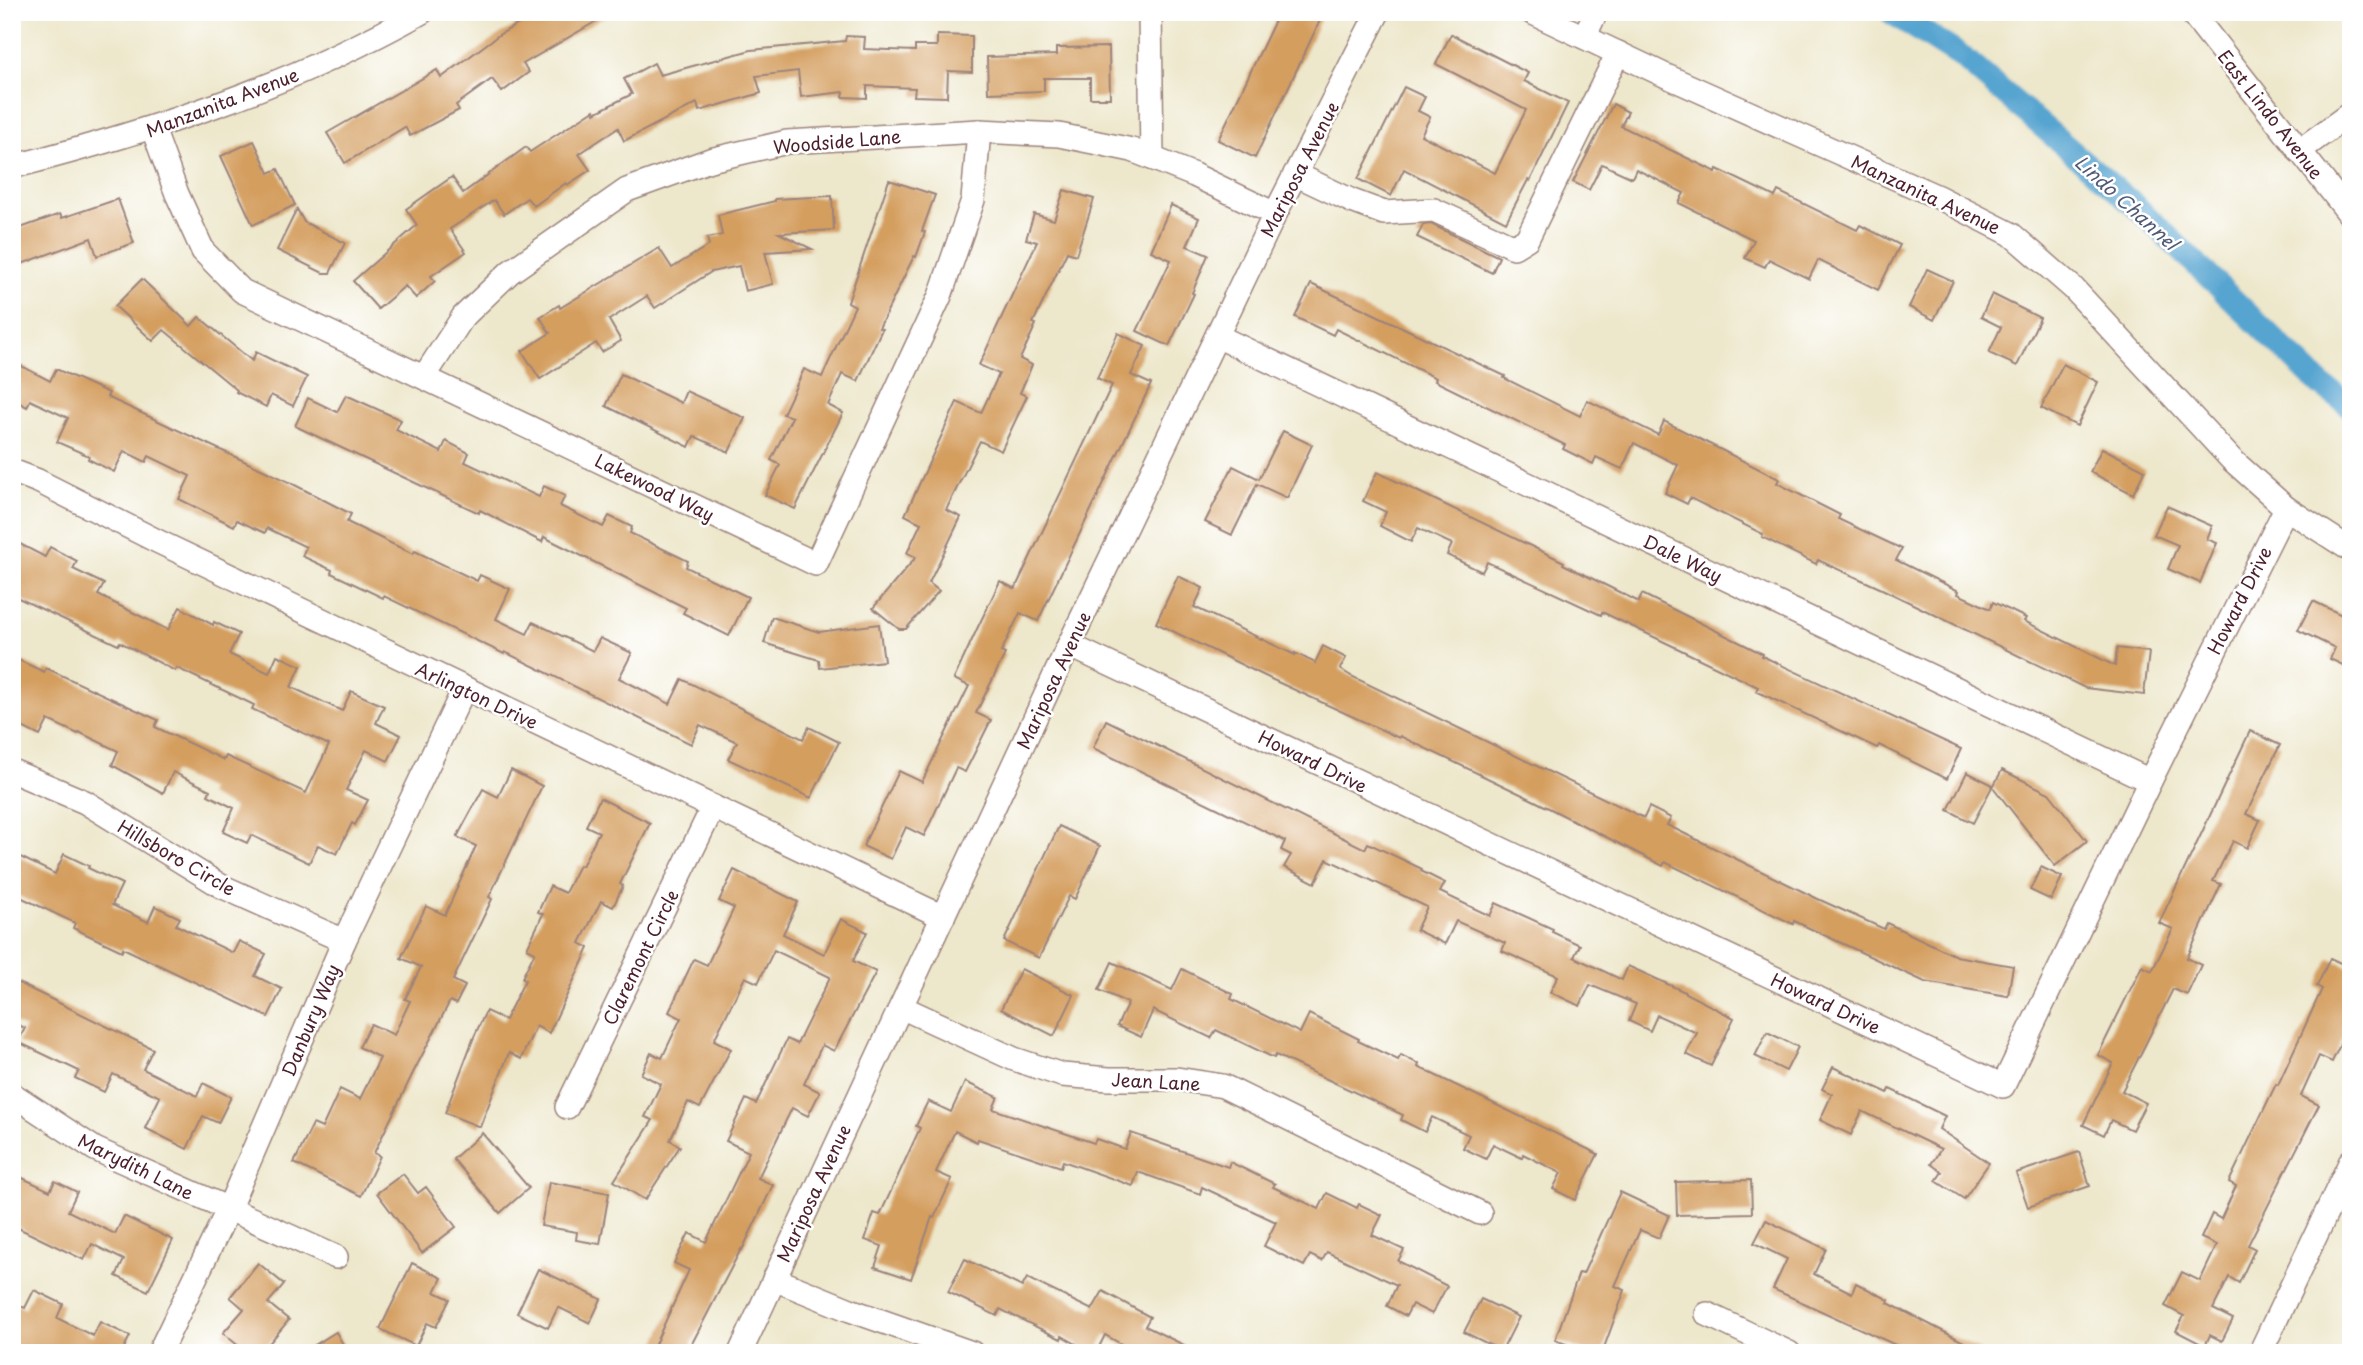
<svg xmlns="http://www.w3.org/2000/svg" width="2363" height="1365" viewBox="0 0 2363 1365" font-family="'Playpen Sans',sans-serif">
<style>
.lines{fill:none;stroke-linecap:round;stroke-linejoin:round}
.canal{stroke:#57a4d0;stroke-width:24}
.building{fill:#d49e5f}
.minor-casing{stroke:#9c837b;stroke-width:26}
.minor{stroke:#fff;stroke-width:23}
.labels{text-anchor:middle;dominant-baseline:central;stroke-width:5;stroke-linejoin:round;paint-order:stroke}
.street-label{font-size:18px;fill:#4a1f2b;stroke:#fff}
.water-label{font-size:19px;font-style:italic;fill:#505b75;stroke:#fff}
</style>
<rect width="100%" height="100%" fill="#fff"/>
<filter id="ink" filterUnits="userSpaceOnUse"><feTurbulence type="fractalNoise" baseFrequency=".0143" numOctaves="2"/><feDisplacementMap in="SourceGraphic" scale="14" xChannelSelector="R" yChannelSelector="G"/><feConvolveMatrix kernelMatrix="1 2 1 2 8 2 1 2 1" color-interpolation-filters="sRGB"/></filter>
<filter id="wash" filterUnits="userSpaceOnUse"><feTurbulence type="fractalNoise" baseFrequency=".00686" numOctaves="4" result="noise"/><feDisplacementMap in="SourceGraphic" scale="28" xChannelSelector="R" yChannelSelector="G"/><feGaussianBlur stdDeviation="1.57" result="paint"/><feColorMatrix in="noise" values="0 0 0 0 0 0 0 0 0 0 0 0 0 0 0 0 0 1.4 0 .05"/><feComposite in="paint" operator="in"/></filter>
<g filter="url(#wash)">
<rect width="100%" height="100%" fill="#ede7cb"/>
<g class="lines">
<path class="canal" d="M1891,12l71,45 180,155 179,173 30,21"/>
</g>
<g id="blocks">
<g class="building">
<path d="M541,12h71l-89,52 6,8 -27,20 -10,-13 -36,26 3,5 -49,26 -5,-9 -60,36 -18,-30 110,-63 4,8 59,-44z"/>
<path d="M1279,12h45l-69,146 -37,-18z"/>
<path d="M1451,34l77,39 -4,8 44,22 -38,78 -2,-1 -22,42 -102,-53 -13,27 -33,-17 46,-92 21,10 -7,14 12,6 -9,18 74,38 31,-63 -90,-46z"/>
<path d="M937,35l35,1v36l-24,-1 -1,26 -33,-1 1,-8 -48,-2v12l-24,-1 1,-5 -43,5 -3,-26 -42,5 5,17 -62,18 -2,-8 -73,38 -6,-13 -39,26 11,16 -23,15 -1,-2 -32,23 -7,-8 -23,16 -10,-14 -44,29 16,23 -35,24 4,5 -19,17 -11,-12 -27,23 -25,-28 64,-56 -11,-16 46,-32 11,16 63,-46 4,5 64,-42 1,3 37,-19 -8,-15 30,-16 6,12 91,-25 94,-9 1,-5 19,1 -1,12 51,2v-5h22z"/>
<path d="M1109,47l1,51h-20v-20h-46v13l-56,2 -1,-36 69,-2v-7z"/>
<path d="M1613,104l15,8 -7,14 95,46 1,-3 58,28 3,-6 79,39 3,-5 40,20 -22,45 -60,-30 -9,19 -40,-20 -4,8 -20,-9 9,-18 -75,-37 5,-10 -48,-24 -4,9 -30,-14 -13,26 -16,-8z"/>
<path d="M254,141l15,32 9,-4 17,36 -42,20 -32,-69z"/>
<path d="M889,180l46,15 -13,36 3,1 -9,25 -2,-1 -35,72 3,1 -24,52 -16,-7 -14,31 15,8 -48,96 -30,-14 15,-30 -9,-5 21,-43 -9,-3 21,-45 18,8 33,-71 -7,-4z"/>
<path d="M1064,190l30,9 -18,56 -9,-3 -34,71 3,1 -16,35 12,6 -12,28 7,3 -26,55 -21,-10 -34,69 15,7 -32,66 10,8 -33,38h-7l-26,-21 43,-51 -9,-4 14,-30 -16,-8 52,-113 24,11 18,-39 -20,-9 58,-123 -11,-3 8,-25 20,6z"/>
<path d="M832,196l2,34 -55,3 33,16 -47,3 8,32 -28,7 -6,-25 -28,6 -56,36 -8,-12 -38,24 12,21 -19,11 -6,-9 -56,36 -18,-28 28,-18 -10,-16 19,-12 1,3 99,-60 13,20 37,-23 -2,-7 15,-3 -4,-20 57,-14v-2z"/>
<path d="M118,199l16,44 -37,13 -6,-18 -72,27 -7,-17v-17l48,-17 2,4z"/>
<path d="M1171,205l28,13 -12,28 21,9 -16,38 2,1 -25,52 -32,-15 34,-71 -20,-9z"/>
<path d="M297,209l7,13 41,21 -15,30h-7l-46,-23z"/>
<path d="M1431,224l68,33 -7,16 -75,-36 6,-12z"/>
<path d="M1927,269l26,12 -19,39 -25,-13z"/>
<path d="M142,279l49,47 8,-9 53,44 4,-9 51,25 -14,29 -22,-11 -5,12 -30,-15 1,-2 -73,-60 -11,11 -38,-35z"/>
<path d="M1311,284l194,92 -1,2 76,38 7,-16 71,35 6,-14 115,58 -2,4 63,32 -2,4 64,30 -6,11 63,31 -1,3 32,15 3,-7 33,16 -2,3 91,45 2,-18 32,4 -5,43 -59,-7 -203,-99 -64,-29 -2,4 -54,-27 1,-3 -73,-36 -3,6 -22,-11 13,-28 -44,-22 -12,26 -26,-12 -3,7 -30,-15 2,-4 -130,-64 1,-3 -100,-49 -3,6 -38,-18z"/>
<path d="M1992,294l48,24 -23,48 -28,-13 12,-26 -20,-10z"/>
<path d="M1118,333l27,13 -14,29 20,9 -113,237 -18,-8 -19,39 4,2 -29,59 15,7 -26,52 -9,-4 -32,68 -18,-9 -15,32 -28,-13 36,-75 23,11 47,-96 -15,-7 23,-50 23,-48 15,8 97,-204 -15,-7z"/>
<path d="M12,361l38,20 6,-12 53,24 -2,4 182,85 62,32 -4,8 66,32 2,-3 62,30 3,-6 30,14 -14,30 31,15 6,-12 60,29 7,-13 32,15 -13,25 51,26 12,-25 121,60 6,-12 30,15 -28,56 -83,-39 9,-17 -37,-17 -9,19 -186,-92 -1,2 -120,-58 -1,2 -52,-25 1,-3 -30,-14 4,-9 -39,-19 -2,5 -28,-13 -3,6 -55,-27 11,-23 -41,-20 -3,6 -22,-11 -10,21 -26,-13 1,-3 -32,-14 11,-24 -38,-18 -3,7 -15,-8z"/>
<path d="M2063,364l35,18 -21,44 -36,-18z"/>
<path d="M621,374l60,29 5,-12 59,27 -16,34 -35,-16 -5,11 -83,-41z"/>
<path d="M346,395l55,25 -5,10 45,22 5,-11 23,12 -4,9 74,35 5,-11 21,10 -5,10 43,21 6,-11 23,11 -2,6 58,28 -2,6 62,30 -19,39 -46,-23 3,-5 -142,-71 -2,5 -62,-32 -1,3 -184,-87 13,-28 29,14z"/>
<path d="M1283,431l29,14 -25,53 -30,-14 -25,51 -27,-13 28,-56 26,13z"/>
<path d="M2102,448l43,22 -12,24 -43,-22z"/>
<path d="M1377,472l187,90 -1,2 76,38 3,-8 121,60 -1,2 199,93 -14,30 -68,-34 -2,3 -121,-57 2,-4 -156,-75 -1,3 -114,-53 -5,10 -35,-17 5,-11 -34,-16 -7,14 -31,-16 6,-14 -23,-11z"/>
<path d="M2167,506l45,20 -5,13 10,4 -17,40 -32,-14 10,-24 -24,-10z"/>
<path d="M20,544l25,13 5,-10 27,14 -4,8 31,15 -6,11 70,35 12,-23 33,18 1,-3 25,12 -10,20 40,19 8,-18 24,11 -10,21 51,24 9,-20 33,15 -8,17 25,12 -13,26 -22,-11 -20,40 22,10 -13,25 -3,-2 -15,31 -19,-9 -9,18 -58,-28 -4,8 -24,-11 11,-24 -26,-13 2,-5 -37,-18 -10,21 -51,-28 6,-14 -39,-19 -1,2 -30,-14 -8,16 -28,-14v-65l32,15 2,-4 112,52 -3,7 69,33 2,-4 80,37 23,-48 -77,-36 2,-4 -77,-37 -2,3 -55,-29 -2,3 -106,-50v-34z"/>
<path d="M1178,576l25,12 -9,19 101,48v-2l20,10 8,-17 23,12 -6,11 11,7 293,142 5,-11 22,11 -4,7 151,74 66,30 3,-6 69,33 57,10 -5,30 -83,-14 -131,-61 -1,3 -128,-62 -2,4 -130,-66 -133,-64 -1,2 -128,-59 -115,-56z"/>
<path d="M2313,601l37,18 1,-2v52l-21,-10 5,-11 -37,-18z"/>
<path d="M772,617l47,15 60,-8 5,37 -64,7 -1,-8 -55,-17z"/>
<path d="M1106,720l259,129 3,-6 54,26 -1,2 24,12 -5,9 50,24 6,-13 57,26 -1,3 28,13 -6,12 48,23 6,-14 57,26v1l49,25 -23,48 -25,-12 11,-21 -40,-18 -7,16 -21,-10 7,-17 -46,-19 -10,21 -30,-14 8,-16 -56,-25 3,-8 -49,-22 -11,23 -29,-14 11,-23 -100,-48 -12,24 -31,-16 7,-12 -10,-5 4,-9 -192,-93z"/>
<path d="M2250,731l30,14 -34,69 14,6 -13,28 -14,-7 -20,40 8,3 -34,74 14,7 -14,30 -14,-6 -51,102 24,12 -14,27 -21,-10 -7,15 -21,-10 30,-62 -15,-8 44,-89 10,5 21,-42 -14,-6z"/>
<path d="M511,770l31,16 -53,111 3,2 -39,81 12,6 -9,18 -6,-3 -37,72 -39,80 6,3 -19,40 -67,-33 19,-39 9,4 18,-39 20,10 20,-41 -21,-11 12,-23 23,11 16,-34 -5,-2 16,-32 -20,-9 25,-52 19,9 31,-69 -19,-9 26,-48 15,8z"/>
<path d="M2002,770l47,23 38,48 -32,25 -62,-79z"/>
<path d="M1967,772l26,13 -20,38 -25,-13z"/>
<path d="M600,798l50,25 -30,61 3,2 -10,21 -12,-6 -21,42 9,5 -40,85 -13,-7 -15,33 -12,-6 -29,74 -35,-14 29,-76 12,-26 19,9 20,-40 -3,-2 13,-26 -8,-4 16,-34 -5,-2 12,-26 15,7 14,-28 3,1 17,-34 -13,-6z"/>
<path d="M1059,826l41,20 -25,53 -6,-3 -30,62 -35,-17z"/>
<path d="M12,853l43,21 9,-20 25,12 -1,2 34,16 -10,21 36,17 7,-16 25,12 -4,7 57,28 6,-12 27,13 -11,22 27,13 -14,28 -145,-69 -1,3 -49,-23 2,-5 -63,-30z"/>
<path d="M2041,867l21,10 -11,23 -21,-10z"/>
<path d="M734,870l64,32 -15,32 41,20 17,-35 26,13 -14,29 23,11 -42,79 -12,-6 -18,39 16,8 -12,24 -16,-8 -34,70 15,7 -31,65 -1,-1 -54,104h-36l38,-83 -15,-7 15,-30 17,9 43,-90 -23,-11 20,-42 10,5 31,-65 10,5 33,-67 -56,-27 -16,33 -13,-6 -31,63 17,9 -31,59 -12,-6 -18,38 10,6 -35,54 -31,-19 39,-61 -8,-3 16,-33 -20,-10 10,-21 11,5 19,-40 -12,-6 14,-30 11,-23 13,6 27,-57 -15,-7z"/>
<path d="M2330,958l21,10v53l-19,41 -13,-6 -18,40 18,9 -71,140 7,4 -16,34 -10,-6 -16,32 20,10 -11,22 -12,-6 -5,11 -29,-15 8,-15 -19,-10 17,-34 18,9 17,-36 -16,-7 11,-24 9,5 15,-33 -7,-4 47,-98 2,1 44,-96 -5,-3z"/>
<path d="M1112,962l60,28 10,-21 51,25 -2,5 69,34 9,-19 50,25 -1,2 40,19 3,-5 18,9 -1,3 180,87 -23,46 -22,-11 8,-16 -38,-19 -1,4 -29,-14 -7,15 -23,-11 6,-13 -37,-18 -7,15 -24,-12 2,-5 -127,-60 -2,3 -58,-28 -5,8 -58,-28 -12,27 -24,-11 11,-23 -29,-13z"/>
<path d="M1021,969l53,26 -20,41 -53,-27z"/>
<path d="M12,980l141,69 -10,20 54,27 6,-13 28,14 -13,26 -15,-7 -16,33 -42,-21 15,-31 -47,-23 -9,18 -29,-14 4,-7 -61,-29 7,-14 -13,-6z"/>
<path d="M1767,1032l31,15 -12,24 -31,-15z"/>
<path d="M1833,1067l55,26 2,-4 55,27 -6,13 50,34 -25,36 -28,-18 6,-9 -11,-8 10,-15 -79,-38 -11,24 -31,-15 12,-26 -10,-5z"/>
<path d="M965,1082l33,15 -5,12 101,34 2,-4 29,10 6,-16 97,34 2,-5 45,22 -2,3 46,22 8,-16 30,15 2,-4 23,11 -10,20 32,15 -6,11 49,25 -15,28 -20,-10 -6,12 -19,-10 10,-21 -70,-33 -5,9 -12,-6 -6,11 -40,-20 12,-24 -74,-35 -2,7 -62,-22 -5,14 -70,-25 -2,6 -83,-28 -1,3 -22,-11 -19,41 16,7 -18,39 -2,-1 -21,62 -36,-12 7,-21 -17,-6 9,-27 6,2 40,-87 -4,-2 12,-25 23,11z"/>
<path d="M482,1133l47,55 -29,25 -47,-54z"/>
<path d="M2079,1152l11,34 -62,21 -12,-34z"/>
<path d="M12,1173l38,18 5,-10 22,11 -9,19 47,23 9,-18 49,24 -25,51 -32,-15 8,-16 -32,-16 -8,16 -72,-35z"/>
<path d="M403,1174l15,19 8,-6 30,40 -34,26 -45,-60z"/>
<path d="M1751,1180l1,33 -75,2 -1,-33z"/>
<path d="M549,1182l60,11 -9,51 -24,-4 1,-8 -36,-6z"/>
<path d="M1620,1192l49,23 -10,23 -19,-8 -25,56 10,4 -23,63h-12l-35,-13 24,-67 4,1z"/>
<path d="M1766,1220l60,29 -12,25 38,19 4,-10 33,17 -1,3 97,50h-72l-140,-64 14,-30 -33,-16z"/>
<path d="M965,1259l57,28 5,-9 65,32 11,-19 47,26 -5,9 55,27h-63l-32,-18 -9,18h-4l-30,-17 -1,3 -61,-30 -3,7 -49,-24z"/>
<path d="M258,1263l26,21 -16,19 21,17 -28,33h-14l-24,-20 21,-24 -14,-12z"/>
<path d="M412,1263l30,15 -7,14 15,7 -14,28 -9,-4 -11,23 -36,-17z"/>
<path d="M538,1269l63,30 -11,24 -32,-16 -10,21 -31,-15z"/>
<path d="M34,1290l29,14 -6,14 36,18 7,-14 30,14 -7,14 4,3h-97l-18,-8v-43l13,6z"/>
<path d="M1481,1299l38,18 -17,34 -38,-19z"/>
<path d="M336,1332l12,21h-46z"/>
</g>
</g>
</g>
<g filter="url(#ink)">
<use href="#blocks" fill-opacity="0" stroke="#9c837b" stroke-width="2"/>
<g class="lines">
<g class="minor-casing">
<g id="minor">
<path d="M1150,12l2,146"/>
<path d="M1531,12l131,62 276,123 73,37 62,54 158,171 55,49 65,42"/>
<path d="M2191,12l160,204"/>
<path d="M1584,37l12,-25"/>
<path d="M153,129l24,65 26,57 39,40 574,273 124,-268 33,-96 6,-69"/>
<path d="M2299,151l52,-38"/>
<path d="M12,167c144,-37 280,-82 410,-155"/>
<path d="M1295,174l57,27 32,12 50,-3 80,37 13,-8 91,-186"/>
<path d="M1217,336l933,445"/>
<path d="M424,377l39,-60 47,-45 117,-82 83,-30 77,-18 192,-11 80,4 73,15 62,25 81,39"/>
<path d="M12,471l26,10 119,60 786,376"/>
<path d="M1069,645l934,441 147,-305 136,-273"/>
<path d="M12,771l73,31 136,84 123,55"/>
<path d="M901,1007l113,52 48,16 47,4h68l46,7 257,127"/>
<path d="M12,1094l83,55 241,108"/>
<path d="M567,1107l146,-300"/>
<path d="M774,1279l76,31 122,43"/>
<path d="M1707,1314l82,39"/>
<path d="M159,1353l69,-143 116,-269 120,-252"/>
<path d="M740,1353l329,-708 206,-431 103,-202"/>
<path d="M2260,1353l91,-192"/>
</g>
</g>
<use href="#minor" class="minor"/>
</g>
</g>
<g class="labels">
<g class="street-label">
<text transform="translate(222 102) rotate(-21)">Manzanita Avenue</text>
<text transform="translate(2271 114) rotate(52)">East Lindo Avenue</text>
<text transform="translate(837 141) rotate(-5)">Woodside Lane</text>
<text transform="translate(1299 169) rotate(-63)">Mariposa Avenue</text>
<text transform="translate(1926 194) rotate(25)">Manzanita Avenue</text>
<text transform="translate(655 487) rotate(26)">Lakewood Way</text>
<text transform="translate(1683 558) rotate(26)">Dale Way</text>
<text transform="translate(2239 600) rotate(-63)">Howard Drive</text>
<text transform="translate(1053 680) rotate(-65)">Mariposa Avenue</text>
<text transform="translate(477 695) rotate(25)">Arlington Drive</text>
<text transform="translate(1313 761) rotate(26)">Howard Drive</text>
<text transform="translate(177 857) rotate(30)">Hillsboro Circle</text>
<text transform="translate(640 957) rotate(-64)">Claremont Circle</text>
<text transform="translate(1826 1003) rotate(25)">Howard Drive</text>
<text transform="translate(310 1020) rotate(-67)">Danbury Way</text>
<text transform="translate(1156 1081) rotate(3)">Jean Lane</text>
<text transform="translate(136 1166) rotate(26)">Marydith Lane</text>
<text transform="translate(813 1193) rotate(-65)">Mariposa Avenue</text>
</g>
<g class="water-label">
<text transform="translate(2127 202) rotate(42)">Lindo Channel</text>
</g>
</g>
<rect width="2363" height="1365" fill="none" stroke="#fff" stroke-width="42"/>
</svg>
